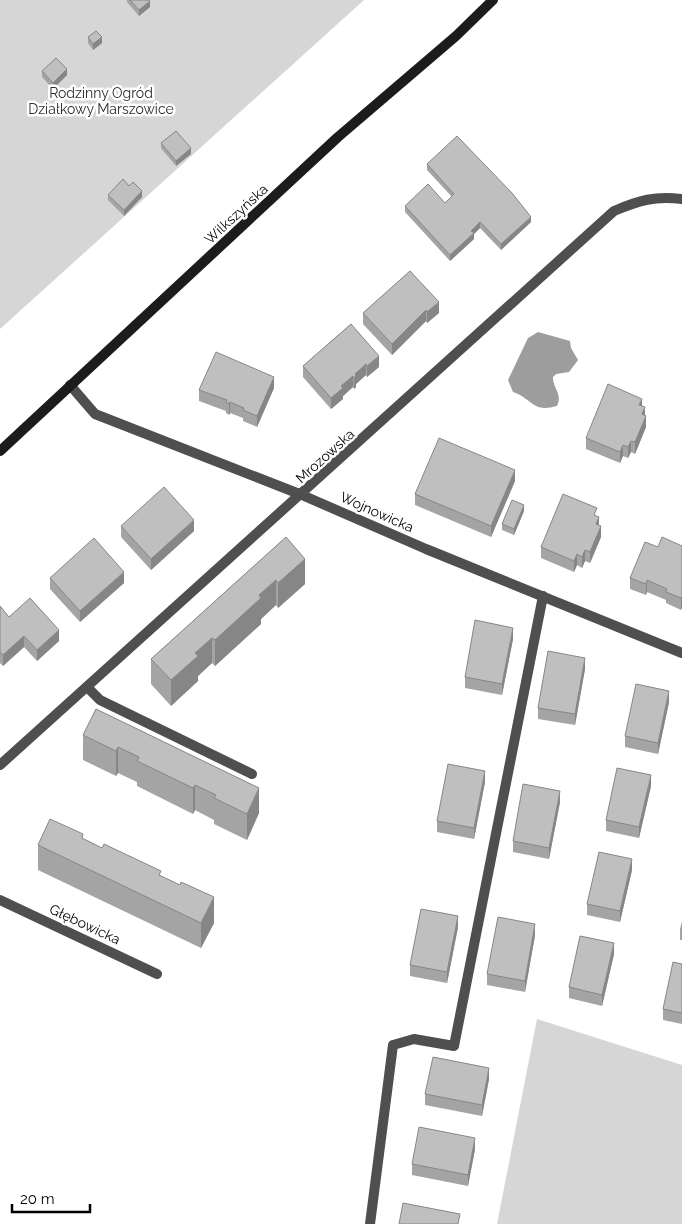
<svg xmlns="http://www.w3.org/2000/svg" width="682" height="1224" viewBox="0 0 682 1224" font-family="Raleway,sans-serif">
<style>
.green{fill:#d6d6d6}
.water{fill:#9d9d9d}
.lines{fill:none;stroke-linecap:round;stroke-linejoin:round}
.lane{stroke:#4f4f4f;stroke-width:10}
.street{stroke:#4f4f4f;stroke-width:10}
.secondary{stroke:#1c1c1c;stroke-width:10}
.wall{fill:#a4a4a4}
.shaded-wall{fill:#868686}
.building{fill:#bfbfbf;stroke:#868686}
.labels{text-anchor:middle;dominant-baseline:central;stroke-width:5;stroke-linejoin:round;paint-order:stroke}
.park-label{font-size:14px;fill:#2d2d2d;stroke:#fff}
.street-label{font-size:14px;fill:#000;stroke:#fff}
</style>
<rect width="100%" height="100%" fill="#fff"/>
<g class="green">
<path d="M0,0h364l-364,329z"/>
<path d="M537,1019l145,46v159h-185z"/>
</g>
<path class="water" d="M538,332l32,9 1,7 7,12 -9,12 -13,2 -3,3c0,12 10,17 4,29 -25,7 -24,-7 -44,-14l-5,-12 20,-42z"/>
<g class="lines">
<g class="lane">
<path d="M87,687l13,13 152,74"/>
<path d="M370,1224l23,-179 21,-6 40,7 89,-450"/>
</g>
<g class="street">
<path d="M70,385l25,29 207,81 124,54 256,104"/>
<path d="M0,765l614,-554c26,-11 40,-15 68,-12"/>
<path d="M0,900l157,74"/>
</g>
<path class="secondary" d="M0,451l338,-314 118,-101 37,-36"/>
</g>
<g class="wall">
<path d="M127,0h22l1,7 -11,9 -12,-14z"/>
<path d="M88,37l14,6 -9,7 -5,-7z"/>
<path d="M42,71l25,4 -14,14 -11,-12z"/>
<path d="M161,143l30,11 -15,12 -15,-18z"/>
<path d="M427,164l104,58 -30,28 -21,-22 -6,6v5l-24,22 -45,-49v-6l40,-3 7,-6 -25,-27z"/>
<path d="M129,186l13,11 -18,19 -16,-16v-5z"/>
<path d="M410,271l29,42 -12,10 -1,-2 -34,34 -29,-31v-11z"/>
<path d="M351,324l28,43 -12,10 -1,-2 -10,9v3l-2,2 -1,-2 -10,9v3l-12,10 -28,-32v-11z"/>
<path d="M274,388l-17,39 -14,-6v-3l-13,-5 -1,2 -3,-2v-2l-27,-10v-11z"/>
<path d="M642,407l3,8 1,12 -11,27 -4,-2 -3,6 -5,-2 -3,7 -34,-14v-11z"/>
<path d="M515,481l-24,56 -76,-32v-11z"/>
<path d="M524,511l-10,24 -12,-5v-6z"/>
<path d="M597,516l2,9 2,12 -11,26 -5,-2 -3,7 -5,-3 -3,7 -33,-14v-11z"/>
<path d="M121,526l73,5 -43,39 -30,-33z"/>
<path d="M286,537l19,47 -27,24 -2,-3 -15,14v5l-46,42 -3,-3 -14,13v5l-27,25 -20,-22v-25z"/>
<path d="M682,546l-1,64 -15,-7v-3l-19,-8 -1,3 -16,-6v-11l28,-31z"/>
<path d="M50,578l74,5 -44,39 -30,-33z"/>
<path d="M0,606l9,11 50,24 -22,20 -13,-14 -21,19 -3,-3z"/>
<path d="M513,639l-11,56 -37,-7v-11z"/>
<path d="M585,669l-10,56 -37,-6v-11z"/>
<path d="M669,702l-11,52 -33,-7v-11z"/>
<path d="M96,709l163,104 -12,27 -33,-16v-4l-19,-10 -2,4 -56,-28v-4l-19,-9 -2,3 -33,-16v-25z"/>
<path d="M485,782l-11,57 -37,-7v-11z"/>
<path d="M651,786l-12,52 -33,-7v-11z"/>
<path d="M560,802l-11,57 -36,-7v-11z"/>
<path d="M83,839l78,37 53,47 -13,25 -163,-78v-25z"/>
<path d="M632,870l-12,52 -33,-7v-11z"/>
<path d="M682,921v19h-2v-11z"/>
<path d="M458,927l-11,56 -37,-7v-11z"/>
<path d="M535,935l-10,57 -38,-7v-11z"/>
<path d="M614,954l-12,52 -33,-8v-11z"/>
<path d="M682,964v60l-19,-4v-11z"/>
<path d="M489,1079l-7,37 -57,-11v-11z"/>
<path d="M475,1149l-7,37 -56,-11v-11z"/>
</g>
<g class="shaded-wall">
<path d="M150,1v6l-11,9v-6z"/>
<path d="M102,37v6l-9,7v-6z"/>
<path d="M67,69v6l-14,14v-6z"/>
<path d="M191,148v6l-15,12v-5z"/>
<path d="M142,191v6l-18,19v-6z"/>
<path d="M531,217v5l-30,28v-6z"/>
<path d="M480,222v6l-6,6v5l-24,22v-6l21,-24z"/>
<path d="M439,302v11l-12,10v-11z"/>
<path d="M426,310v11l-34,34v-11z"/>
<path d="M379,356v11l-12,10v-11z"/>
<path d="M366,364v11l-10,9v3l-2,2v-11l1,-4z"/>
<path d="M353,376v11l-10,9v3l-12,10v-11l10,-12z"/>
<path d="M274,377v11l-17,39v-11z"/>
<path d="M642,399v11l-3,-5z"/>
<path d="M230,402v11l-1,2v-11z"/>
<path d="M645,407v12l-3,-5z"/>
<path d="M646,416v11l-11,27v-12z"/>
<path d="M631,441v11l-3,6v-11z"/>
<path d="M623,445v11l-3,7v-11z"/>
<path d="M515,470v11l-24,56v-11z"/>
<path d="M524,505v6l-10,24v-6z"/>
<path d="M599,517v11l-3,-4z"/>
<path d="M194,520v11l-43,39v-11z"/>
<path d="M601,526v11l-11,26v-11z"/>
<path d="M585,550v11l-3,7v-11z"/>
<path d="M577,554v11l-3,7v-11z"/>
<path d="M305,559v25l-27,24v-25z"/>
<path d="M124,572v11l-44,39v-11z"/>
<path d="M276,580v25l-15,14v5l-46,42v-26l44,-45z"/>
<path d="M647,580v12l-1,3v-11z"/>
<path d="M682,596v12l-1,2v-12z"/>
<path d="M513,628v11l-11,56v-11z"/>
<path d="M59,630v11l-22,20v-11z"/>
<path d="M24,636v11l-21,19v-11z"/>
<path d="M212,638v25l-14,13v5l-27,25v-26l24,-27z"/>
<path d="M585,658v11l-10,56v-11z"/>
<path d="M669,691v11l-11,52v-11z"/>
<path d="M118,747v26l-2,3v-25z"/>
<path d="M485,771v11l-11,57v-11z"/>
<path d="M651,775v11l-12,52v-11z"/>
<path d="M195,785v25l-2,4v-26z"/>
<path d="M259,788v25l-12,27v-26z"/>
<path d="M560,791v11l-11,57v-11z"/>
<path d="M632,859v11l-12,52v-11z"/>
<path d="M214,897v26l-13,25v-25z"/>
<path d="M458,916v11l-11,56v-11z"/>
<path d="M535,924v11l-10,57v-11z"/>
<path d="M614,943v11l-12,52v-11z"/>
<path d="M489,1068v11l-7,37v-11z"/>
<path d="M475,1138v11l-7,37v-11z"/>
</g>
<g class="building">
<path d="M130,0h19l1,1 -11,9z"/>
<path d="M96,31l6,6 -9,7 -5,-7z"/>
<path d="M56,58l11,11 -14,14 -11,-12z"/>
<path d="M176,131l15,17 -15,13 -15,-18z"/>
<path d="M457,136l55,57 19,24 -30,27 -21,-22 -9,9 3,2 -24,22 -45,-49 23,-22 17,19 9,-9 -27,-30z"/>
<path d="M123,179l6,7 4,-4 9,9 -18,19 -16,-15z"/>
<path d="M410,271l29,31 -12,10 -1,-2 -34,34 -29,-31z"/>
<path d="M351,324l28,32 -12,10 -1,-2 -11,10 1,2 -2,2 -1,-2 -12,10 2,2 -12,10 -28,-32z"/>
<path d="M216,352l58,25 -17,39 -14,-6 1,-2 -14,-6 -1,2 -3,-2 1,-2 -28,-10z"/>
<path d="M608,384l34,15 -3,6 6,2 -3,7 4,2 -11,26 -4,-1 -3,6 -5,-2 -3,7 -34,-14z"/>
<path d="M439,438l76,32 -24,56 -76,-32z"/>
<path d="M164,487l30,33 -43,39 -30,-33z"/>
<path d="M563,494l34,14 -3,7 5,2 -3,7 5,2 -11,26 -5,-2 -3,7 -5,-3 -3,7 -33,-14z"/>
<path d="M512,500l12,5 -10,24 -12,-5z"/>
<path d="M286,537l19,22 -27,24 -2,-3 -17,15 2,3 -46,42 -3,-2 -17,15 3,3 -27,24 -20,-21z"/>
<path d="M662,537l20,9v50l-1,2 -15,-6 1,-3 -20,-9 -1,4 -16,-6 15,-36 13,5z"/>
<path d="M94,538l30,34 -44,39 -30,-33z"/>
<path d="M30,598l29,32 -22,20 -13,-14 -21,19 -3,-3v-46l9,11z"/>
<path d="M475,620l38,8 -11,56 -37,-7z"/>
<path d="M548,651l37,7 -10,56 -37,-6z"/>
<path d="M636,684l33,7 -11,52 -33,-7z"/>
<path d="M96,709l163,79 -12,26 -33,-16 2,-3 -21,-10 -2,3 -56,-27 2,-4 -21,-10 -2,4 -33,-16z"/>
<path d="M448,764l37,7 -11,57 -37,-7z"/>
<path d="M617,768l34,7 -12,52 -33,-7z"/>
<path d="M523,784l37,7 -11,57 -36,-7z"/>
<path d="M50,819l33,15 -1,4 20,10 2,-4 57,27 -2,4 21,10 1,-3 33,15 -13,26 -163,-78z"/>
<path d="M599,852l33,7 -12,52 -33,-7z"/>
<path d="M421,909l37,7 -11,56 -37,-7z"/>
<path d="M498,917l37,7 -10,57 -38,-7z"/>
<path d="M580,936l34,7 -12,52 -33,-8z"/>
<path d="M673,962l9,2v49l-19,-4z"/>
<path d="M433,1057l56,11 -7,37 -57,-11z"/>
<path d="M419,1127l56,11 -7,37 -56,-11z"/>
<path d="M403,1203l57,11 -2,10h-59z"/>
</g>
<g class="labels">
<g class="park-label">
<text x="101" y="93">Rodzinny Ogród<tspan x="101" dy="16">Działkowy Marszowice</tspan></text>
</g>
<g class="street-label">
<text transform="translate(236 214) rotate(-43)">Wilkszyńska</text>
<text transform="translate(325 456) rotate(-42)">Mrozowska</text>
<text transform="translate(377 512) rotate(24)">Wojnowicka</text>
<text transform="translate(85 924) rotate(25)">Głębowicka</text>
</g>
</g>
<path d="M12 1204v8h78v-8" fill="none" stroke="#000000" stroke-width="2.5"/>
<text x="20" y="1204" font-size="15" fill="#000000" stroke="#ffffff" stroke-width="4" paint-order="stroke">20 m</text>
</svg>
